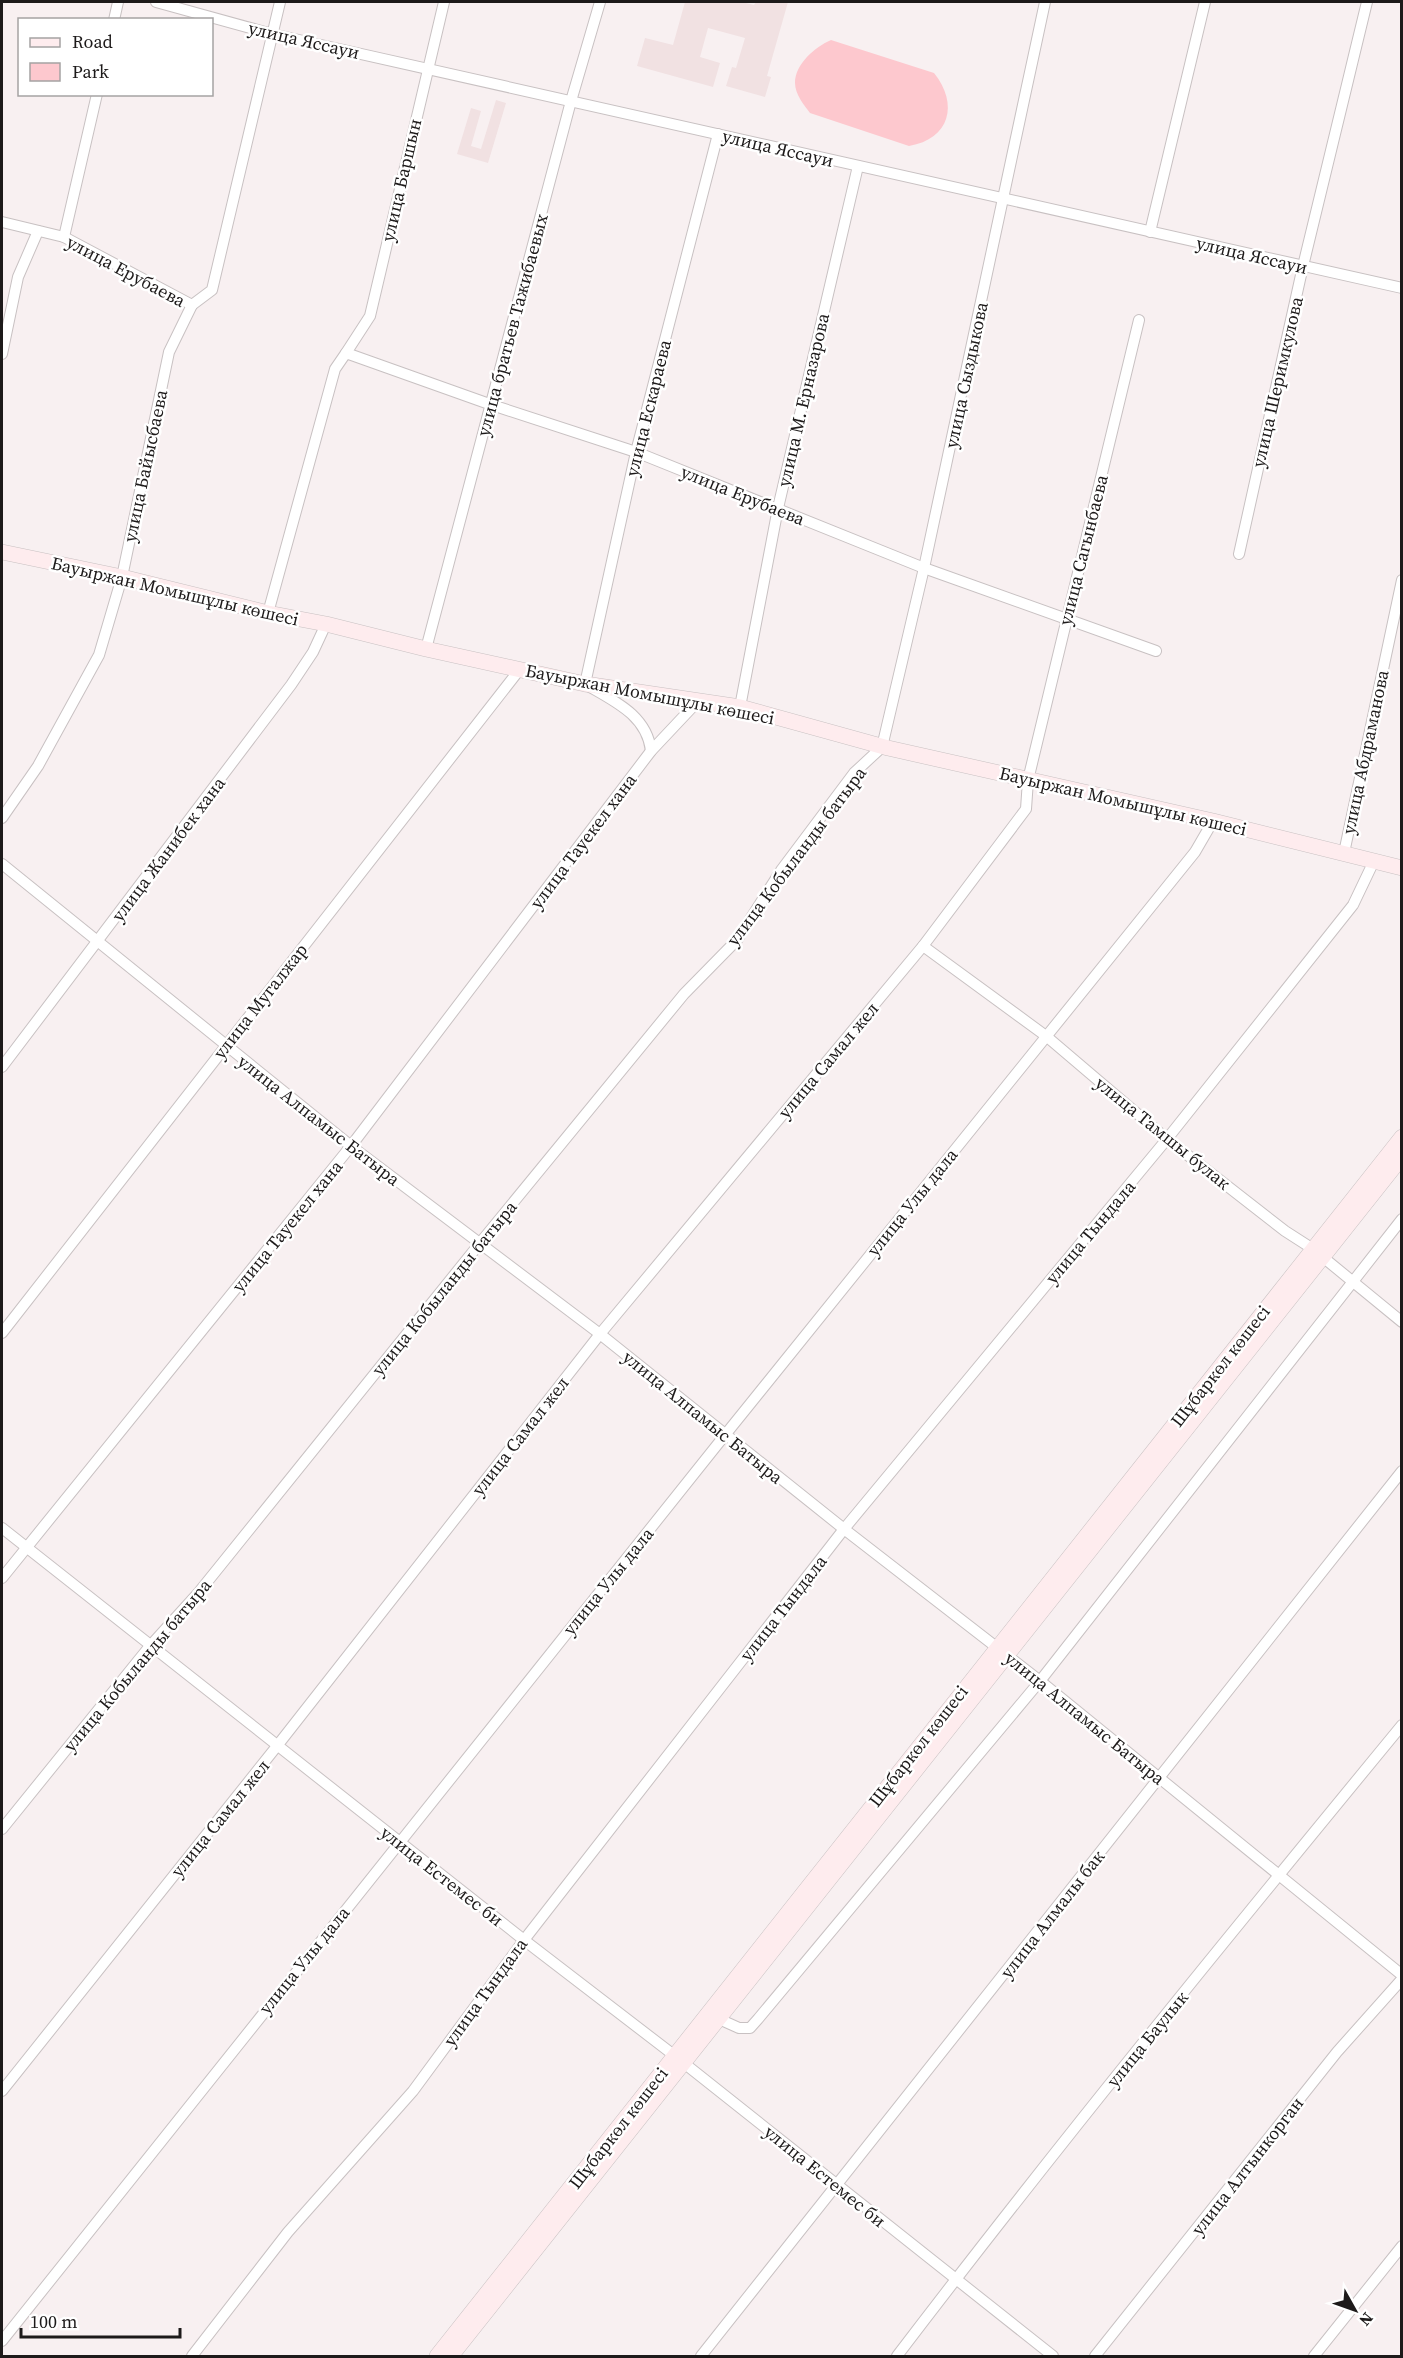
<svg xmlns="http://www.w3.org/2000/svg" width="1403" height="2358" viewBox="0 0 1403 2358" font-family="'Source Serif 4',serif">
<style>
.built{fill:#f1e1e2}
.green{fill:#fdc8ce}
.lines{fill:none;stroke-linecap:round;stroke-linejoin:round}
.street-casing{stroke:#c8c1c2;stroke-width:12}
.secondary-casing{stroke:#c8c1c2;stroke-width:16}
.street{stroke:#fff;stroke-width:10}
.secondary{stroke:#feecee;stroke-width:15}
.labels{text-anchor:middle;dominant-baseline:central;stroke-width:5;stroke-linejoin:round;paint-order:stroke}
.street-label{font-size:18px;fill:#1d1a1a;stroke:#fff}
</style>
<rect width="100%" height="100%" fill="#f8f0f1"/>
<g class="built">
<path d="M685,2h57l12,3 2,-3h32l-21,74 4,1 -6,20 -39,-11 6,-19 4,1 9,-30 -37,-10 -8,29 20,6 -7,24 -76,-21 8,-28 28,7z"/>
<path d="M496,100l10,3 -18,60 -31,-9 14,-46 10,3 -10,35 10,3z"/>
</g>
<path class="green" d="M831,40l103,33c25,31 16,66 -25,73l-99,-33c-6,-8 -15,-19 -15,-30 0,-19 20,-36 36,-43z"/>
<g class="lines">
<g class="street-casing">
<g id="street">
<path d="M156,2l116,32 1130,254"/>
<path d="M114,20l4,-18"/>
<path d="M2,222l62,15 128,68 20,-15 68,-288"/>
<path d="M1150,232l55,-230"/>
<path d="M64,237l33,-143"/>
<path d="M346,353l24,-37 74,-314"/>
<path d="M2,354l16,-77 20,-46"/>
<path d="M1239,554l64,-288 64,-264"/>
<path d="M268,613l67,-244 11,-16 146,52 144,47 288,116 232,83"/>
<path d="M426,649l145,-548 29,-99"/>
<path d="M740,707l38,-199 80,-342"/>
<path d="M651,751c-4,-36 -37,-50 -66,-67l51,-232 82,-318"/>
<path d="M2,818l36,-52 61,-111 23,-78 47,-225 23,-47"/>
<path d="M1344,853l58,-273"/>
<path d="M2,864l349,282 249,188 244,195 196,152 362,294"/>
<path d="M923,946l123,90 121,103 118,92 28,18 89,73"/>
<path d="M2,1067l289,-382 22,-33 13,-28"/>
<path d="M2,1333l518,-664"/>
<path d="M2,1528l522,412 151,116 378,300"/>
<path d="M2,1578l349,-432 300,-395 48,-51"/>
<path d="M2,1829l148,-183 49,-54 281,-349 204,-249 53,-54 45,-71 72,-96 28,-26 42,-179 121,-566"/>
<path d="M719,2019l20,9h11l8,-9 282,-338 362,-462"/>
<path d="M2,2091l275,-345 323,-412 323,-388 103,-137 2,-29 111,-460"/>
<path d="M2,2341l723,-906 470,-583 18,-31"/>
<path d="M192,2356l96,-124 125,-141 111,-151 320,-411 323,-390 186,-234 21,-44"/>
<path d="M701,2356l701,-885"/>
<path d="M897,2356c163,-214 334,-423 505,-631"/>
<path d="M1095,2356l242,-304 65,-73"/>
<path d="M1314,2356l88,-110"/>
</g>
</g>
<g class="secondary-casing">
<g id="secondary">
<path d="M2,552l120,25 146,36 58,11 100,25 159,35 155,23 148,41 325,73 189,47"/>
<path d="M437,2356l965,-1219"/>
<path d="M451,2356l951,-1199"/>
</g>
</g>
<use href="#street" class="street"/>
<use href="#secondary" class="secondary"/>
</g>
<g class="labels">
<g class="street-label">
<text transform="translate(304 40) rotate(13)">улица Яссауи</text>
<text transform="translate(778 148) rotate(13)">улица Яссауи</text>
<text transform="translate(401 180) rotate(-77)">улица Баршын</text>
<text transform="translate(1252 255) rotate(13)">улица Яссауи</text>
<text transform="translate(126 271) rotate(28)">улица Ерубаева</text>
<text transform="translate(512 325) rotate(-75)">улица братьев Тажибаевых</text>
<text transform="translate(966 375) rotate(-78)">улица Сыздыкова</text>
<text transform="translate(1277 382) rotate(-77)">улица Шеримкулова</text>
<text transform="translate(803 400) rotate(-77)">улица М. Ерназарова</text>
<text transform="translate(648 408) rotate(-76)">улица Ескараева</text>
<text transform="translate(145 466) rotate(-78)">улица Байысбаева</text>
<text transform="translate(743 495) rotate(22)">улица Ерубаева</text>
<text transform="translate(1083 550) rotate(-76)">улица Сагынбаева</text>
<text transform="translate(175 591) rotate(13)">Бауыржан Момышұлы көшесі</text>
<text transform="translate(650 694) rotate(11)">Бауыржан Момышұлы көшесі</text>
<text transform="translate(1365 752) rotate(-78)">улица Абдраманова</text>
<text transform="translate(1123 801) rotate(13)">Бауыржан Момышұлы көшесі</text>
<text transform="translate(583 841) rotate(-53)">улица Тауекел хана</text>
<text transform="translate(168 849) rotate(-53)">улица Жанибек хана</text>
<text transform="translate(796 856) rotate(-53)">улица Кобыланды батыра</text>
<text transform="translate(260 1001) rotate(-52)">улица Мугалжар</text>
<text transform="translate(828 1060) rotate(-50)">улица Самал жел</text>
<text transform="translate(319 1120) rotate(38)">улица Алпамыс Батыра</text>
<text transform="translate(1163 1133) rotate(39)">улица Тамшы булак</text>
<text transform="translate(912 1202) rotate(-51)">улица Улы дала</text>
<text transform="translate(287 1226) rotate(-51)">улица Тауекел хана</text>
<text transform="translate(1090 1232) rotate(-50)">улица Тындала</text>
<text transform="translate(444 1288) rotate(-51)">улица Кобыланды батыра</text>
<text transform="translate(1220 1366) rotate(-52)">Шұбаркөл көшесі</text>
<text transform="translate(703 1417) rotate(39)">улица Алпамыс Батыра</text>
<text transform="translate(520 1436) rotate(-52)">улица Самал жел</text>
<text transform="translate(608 1581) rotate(-51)">улица Улы дала</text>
<text transform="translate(783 1608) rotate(-52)">улица Тындала</text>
<text transform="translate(137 1665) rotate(-50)">улица Кобыланды батыра</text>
<text transform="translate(1085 1718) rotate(39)">улица Алпамыс Батыра</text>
<text transform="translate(918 1746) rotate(-52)">Шұбаркөл көшесі</text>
<text transform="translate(220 1818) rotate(-51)">улица Самал жел</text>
<text transform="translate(442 1876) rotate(38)">улица Естемес би</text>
<text transform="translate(1052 1914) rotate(-52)">улица Алмалы бак</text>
<text transform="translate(304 1960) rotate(-51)">улица Улы дала</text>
<text transform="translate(485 1992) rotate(-54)">улица Тындала</text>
<text transform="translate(1147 2039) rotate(-51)">улица Баулык</text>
<text transform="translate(618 2128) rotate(-52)">Шұбаркөл көшесі</text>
<text transform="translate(1247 2166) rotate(-52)">улица Алтынкорган</text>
<text transform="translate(825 2176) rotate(39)">улица Естемес би</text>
</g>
</g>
<rect width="1403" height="2358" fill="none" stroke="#1d1a1a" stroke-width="6"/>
<rect x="18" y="18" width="195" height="78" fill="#ffffff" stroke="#a5a3a3" stroke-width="1.5"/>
<rect x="30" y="38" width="30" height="9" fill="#feecee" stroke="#a5a3a3" stroke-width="1.5"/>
<text x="72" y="48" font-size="18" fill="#1d1a1a">Road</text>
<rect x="30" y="63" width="30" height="18" fill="#fdc8ce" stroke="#a5a3a3" stroke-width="1.5"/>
<text x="72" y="78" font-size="18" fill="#1d1a1a">Park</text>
<g transform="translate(1355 2310) rotate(130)" stroke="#ffffff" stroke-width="4.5" paint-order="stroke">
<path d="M0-4.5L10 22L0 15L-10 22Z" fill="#1d1a1a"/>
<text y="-9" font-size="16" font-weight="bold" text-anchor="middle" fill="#1d1a1a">N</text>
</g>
<path d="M21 2328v9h159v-9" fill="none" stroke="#1d1a1a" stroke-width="3"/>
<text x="30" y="2328" font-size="18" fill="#1d1a1a" stroke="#ffffff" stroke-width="4.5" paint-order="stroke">100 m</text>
</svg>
